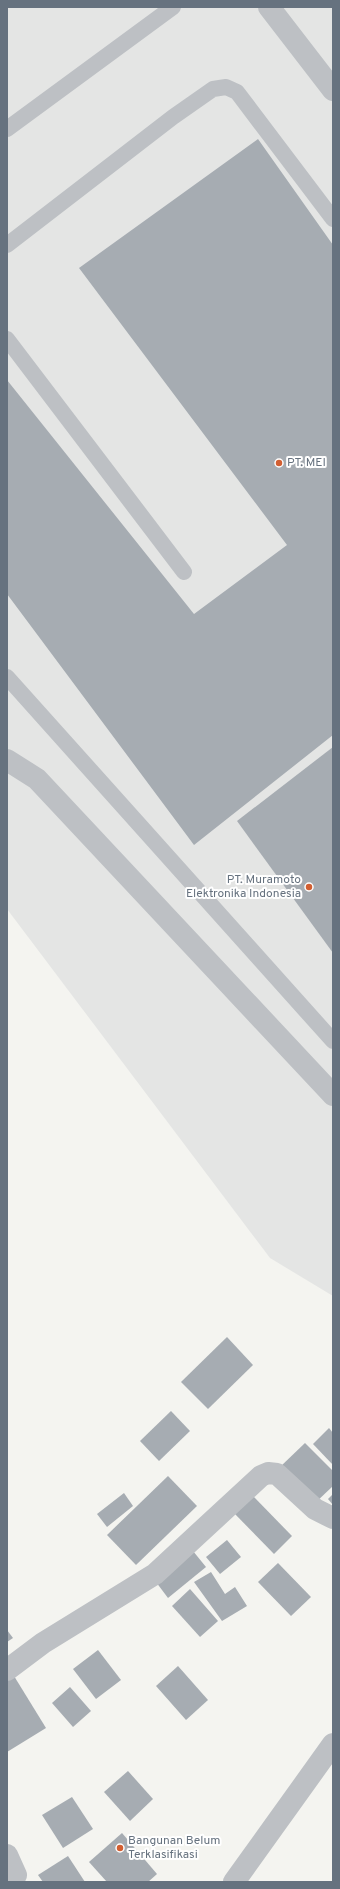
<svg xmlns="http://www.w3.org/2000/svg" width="340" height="1889" viewBox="0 0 340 1889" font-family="Overpass,sans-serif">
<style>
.built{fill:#e4e5e4}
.building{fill:#a6acb2}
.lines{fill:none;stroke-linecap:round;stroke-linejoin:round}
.lane{stroke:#bdc0c4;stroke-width:16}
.street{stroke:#bdc0c4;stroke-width:22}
.poi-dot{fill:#d25f32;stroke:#fff;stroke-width:1.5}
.labels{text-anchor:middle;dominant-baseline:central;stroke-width:4;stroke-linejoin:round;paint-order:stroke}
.poi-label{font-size:12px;fill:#66727f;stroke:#fff;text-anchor:start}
</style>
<rect width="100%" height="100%" fill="#f4f4f0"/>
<path class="built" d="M7,7h326v1289l-63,-38 -263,-349z"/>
<g class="building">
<path d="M258,139l75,106v490l-139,110 -187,-251v-214l187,234 93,-69 -208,-277z"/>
<path d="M333,747v206l-96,-132z"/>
<path d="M227,1337l26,28 -45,44 -27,-27z"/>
<path d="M171,1411l19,20 -31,30 -19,-20z"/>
<path d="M329,1428l4,5v32l-20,-21z"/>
<path d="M305,1443l28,28v15l-18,17 -35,-36z"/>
<path d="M168,1476l29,30 -61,59 -29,-30z"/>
<path d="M124,1493l9,13 -26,21 -10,-13z"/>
<path d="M333,1494v11l-5,-6z"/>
<path d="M252,1495l40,41 -18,18 -40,-41z"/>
<path d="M227,1540l14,17 -21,17 -14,-17z"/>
<path d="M193,1551l13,16 -38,31 -12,-16z"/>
<path d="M278,1563l33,34 -20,19 -33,-34z"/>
<path d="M211,1572l14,22 10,-7 12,19 -25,15 -28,-39z"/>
<path d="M190,1589l28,32 -18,16 -28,-31z"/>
<path d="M7,1630l6,8 -6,4z"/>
<path d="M98,1650l23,30 -25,19 -23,-30z"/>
<path d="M178,1666l30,34 -22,20 -30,-34z"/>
<path d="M14,1676l32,52 -39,24v-71z"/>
<path d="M70,1687l21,24 -18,16 -21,-24z"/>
<path d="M128,1771l25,28 -23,22 -26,-29z"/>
<path d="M72,1797l21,32 -30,19 -21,-33z"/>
<path d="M122,1833l35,41 -9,8h-41l-18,-20z"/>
<path d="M68,1856l17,26h-42l-5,-7z"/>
</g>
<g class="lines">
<g class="lane">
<path d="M7,129l166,-122"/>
<path d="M7,245l166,-128 40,-28 13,-2 11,5 96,127"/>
<path d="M7,339l177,233"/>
<path d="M7,677l326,364"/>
</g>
<g class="street">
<path d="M269,7l64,83"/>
<path d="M7,760l30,19 296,316"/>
<path d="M7,1670l36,-27 112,-69 106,-98 7,-3 9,1 38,35 18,9"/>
<path d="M7,1855l9,20 -4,7"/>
<path d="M234,1882l99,-138"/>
</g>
</g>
<g class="poi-dot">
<circle cx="279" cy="463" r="4"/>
<circle cx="309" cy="887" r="4"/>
<circle cx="120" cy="1848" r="4"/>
</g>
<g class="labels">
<g class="poi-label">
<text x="287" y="463">PT. MEI</text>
<text x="301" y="880" text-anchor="end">PT. Muramoto<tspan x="301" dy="14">Elektronika Indonesia</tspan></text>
<text x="128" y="1841">Bangunan Belum<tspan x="128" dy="14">Terklasifikasi</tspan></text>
</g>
</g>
<rect width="340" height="1889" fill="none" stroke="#66727f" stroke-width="16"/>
</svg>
